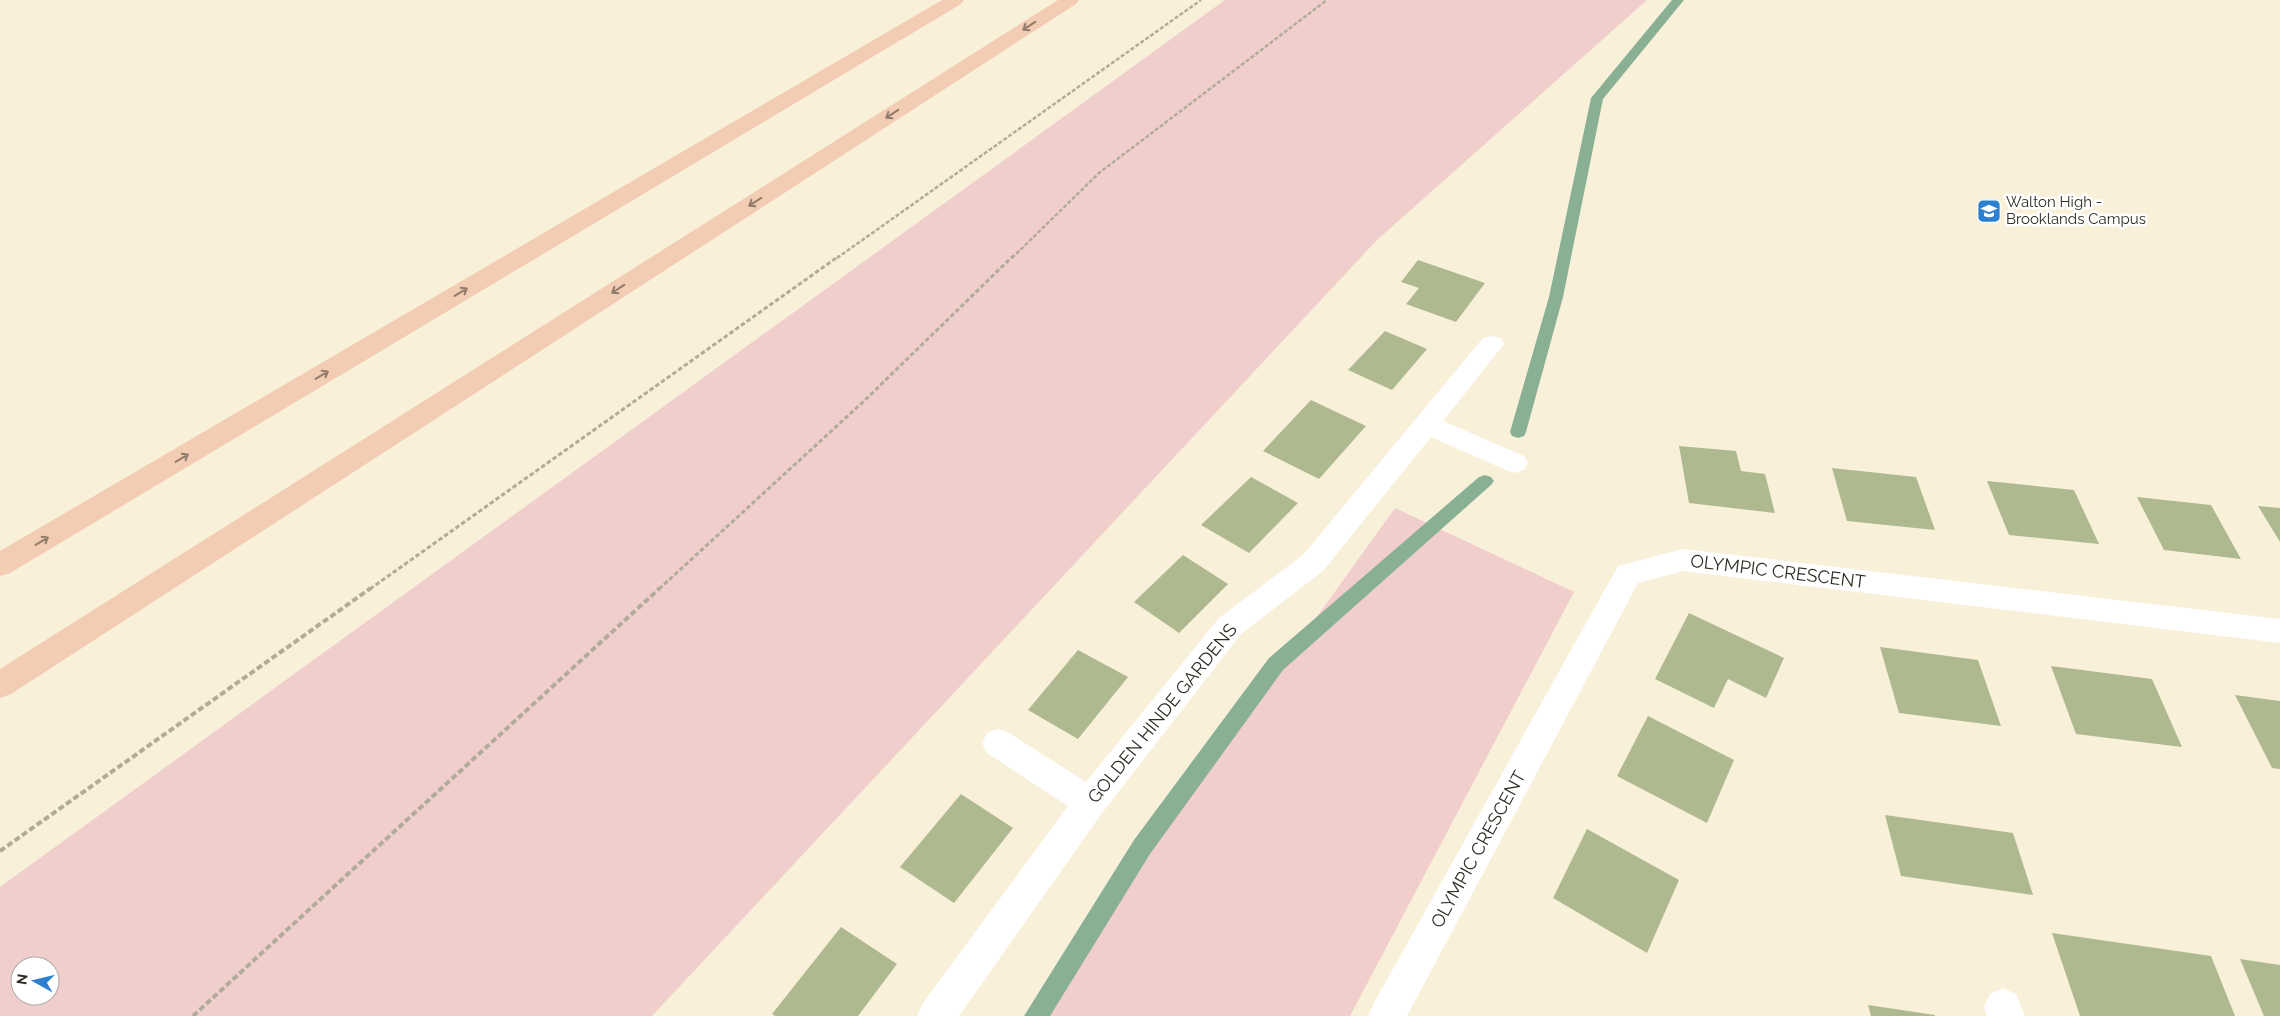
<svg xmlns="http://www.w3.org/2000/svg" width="2280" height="1016" viewBox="0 0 2280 1016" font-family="Raleway,sans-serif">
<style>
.green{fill:#f0cecc;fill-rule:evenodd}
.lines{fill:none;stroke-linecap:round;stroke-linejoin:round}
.stream{fill:#8ab094;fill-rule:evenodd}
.building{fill:#aeb990}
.path-far2{stroke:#b2ab9a;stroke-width:2.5;stroke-dasharray:4 2;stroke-linecap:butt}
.path-far1{stroke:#b2ab9a;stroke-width:3;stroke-dasharray:4.5 2.5;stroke-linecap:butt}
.path{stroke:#b2ab9a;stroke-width:4;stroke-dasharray:6 3;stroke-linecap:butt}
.minor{fill:#fff;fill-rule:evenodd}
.highway{fill:#f2ccb3;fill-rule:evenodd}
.oneway{stroke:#927c6c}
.labels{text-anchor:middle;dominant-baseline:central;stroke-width:5;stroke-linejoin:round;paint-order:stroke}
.far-poi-label{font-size:15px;fill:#312d25;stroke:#fff;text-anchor:start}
.street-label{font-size:18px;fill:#312d25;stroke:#fff}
</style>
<rect width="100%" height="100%" fill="#f9f0da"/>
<g class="green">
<path d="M1225,0h422l-270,240 -725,776h-652v-129zM20,966h30v30h-30z"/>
<path d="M1395,508l179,84 -224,424h-320z"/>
</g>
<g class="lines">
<g class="stream">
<path d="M1672,0h12l-81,99 -40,198 -37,135 -2,4 -6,2 -6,-2 -2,-4 39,-135 42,-199z"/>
<path d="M1485,475l6,2 3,4 -3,4 -208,185 -133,184 -100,162h-26l110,-176 135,-182 210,-181z"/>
</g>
</g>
<g class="building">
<path d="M1418,260l67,23 -29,39 -50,-18 13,-16 -18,-6z"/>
<path d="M1385,331l42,18 -35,41 -44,-20z"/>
<path d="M1311,400l55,26 -47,53 -56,-28z"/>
<path d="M1679,446l57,5 5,20 24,3 10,39 -86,-10z"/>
<path d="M1832,468l84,9 19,53 -88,-9z"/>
<path d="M1251,477l47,26 -49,50 -48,-28z"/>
<path d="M1987,481l87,9 25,54 -90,-9z"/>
<path d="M2137,497l74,8 30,54 -77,-9z"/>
<path d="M2258,506l22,2v34z"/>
<path d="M1183,555l45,29 -49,49 -45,-31z"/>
<path d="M1689,613l95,45 -18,40 -38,-19 -14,29 -59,-29z"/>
<path d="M1880,647l98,13 23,66 -102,-13z"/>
<path d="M1078,650l50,27 -50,62 -50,-29z"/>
<path d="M2051,666l101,13 30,68 -106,-13z"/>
<path d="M2235,695l45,6v68l-8,-1z"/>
<path d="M1648,716l86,44 -27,63 -90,-47z"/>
<path d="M961,794l52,34 -59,75 -54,-36z"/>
<path d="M1885,815l128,18 20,62 -132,-19z"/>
<path d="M1587,829l92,51 -32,73 -94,-55z"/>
<path d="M841,927l56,37 -39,52h-83l-3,-2z"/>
<path d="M2052,933l159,23 24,60h-155z"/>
<path d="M2240,959l40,6v51h-16z"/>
<path d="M1868,1005l67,10v1h-64z"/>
</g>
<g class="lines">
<g class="path-far2">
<path d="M837,258l364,-258"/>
<path d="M1012,258l87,-85 228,-173"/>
</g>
<g class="path-far1">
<path d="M370,589l469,-333"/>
<path d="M659,589l204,-187 150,-146"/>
</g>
<g class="path">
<path d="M0,851l371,-263"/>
<path d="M193,1016l467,-428"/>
</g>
<g class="minor">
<path d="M1492,336l9,2 3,6 -61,77 81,35 4,7 -4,7 -9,3 -9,-3 -75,-33 -108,134 -82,63 -139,179 -143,203h-42l6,-13 145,-197 -81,-53 -5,-10 5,-10 11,-4 11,4 77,49 133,-164 84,-63 180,-217z"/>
<path d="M1683,549l597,70v24l-597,-72 -45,12 -231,433h-39l6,-13 244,-437z"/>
<path d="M2003,988l13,6 9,22h-38l-3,-9 6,-13z"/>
</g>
<g class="highway">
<path d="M942,0h22l-3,4 -951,569 -10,3v-25z"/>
<path d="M1058,0h21l-3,4 -1065,690 -11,4v-29z"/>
</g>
</g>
<defs><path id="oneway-shaft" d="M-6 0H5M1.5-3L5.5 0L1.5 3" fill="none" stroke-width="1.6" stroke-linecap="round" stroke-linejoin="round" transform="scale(1.25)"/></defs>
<g class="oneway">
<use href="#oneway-shaft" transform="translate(1029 26) rotate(147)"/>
<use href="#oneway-shaft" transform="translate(892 114) rotate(147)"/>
<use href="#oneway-shaft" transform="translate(755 202) rotate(147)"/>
<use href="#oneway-shaft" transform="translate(618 289) rotate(147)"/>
<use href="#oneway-shaft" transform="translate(461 292) rotate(-31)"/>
<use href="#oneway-shaft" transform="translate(322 375) rotate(-31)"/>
<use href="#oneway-shaft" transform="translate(182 458) rotate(-31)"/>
<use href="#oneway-shaft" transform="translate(42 541) rotate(-31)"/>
</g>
<defs>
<g id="school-square" transform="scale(1.25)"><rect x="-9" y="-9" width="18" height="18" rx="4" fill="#2d80cf" stroke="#fff"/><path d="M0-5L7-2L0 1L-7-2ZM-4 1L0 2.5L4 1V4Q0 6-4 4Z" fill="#fff"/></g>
</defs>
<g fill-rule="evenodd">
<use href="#school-square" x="1989" y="211"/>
</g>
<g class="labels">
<g class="far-poi-label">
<text x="2006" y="202">Walton High -<tspan x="2006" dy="17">Brooklands Campus</tspan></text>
</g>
<g class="street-label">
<text transform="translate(1778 571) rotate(7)">OLYMPIC CRESCENT</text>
<text transform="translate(1162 713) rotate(-51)">GOLDEN HINDE GARDENS</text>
<text transform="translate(1478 849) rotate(-61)">OLYMPIC CRESCENT</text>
</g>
</g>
<g transform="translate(35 981) rotate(278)"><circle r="24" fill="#ffffff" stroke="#adaba8"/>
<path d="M0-4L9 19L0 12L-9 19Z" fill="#2d80cf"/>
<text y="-8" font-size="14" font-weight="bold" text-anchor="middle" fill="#312d25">N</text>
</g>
</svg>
